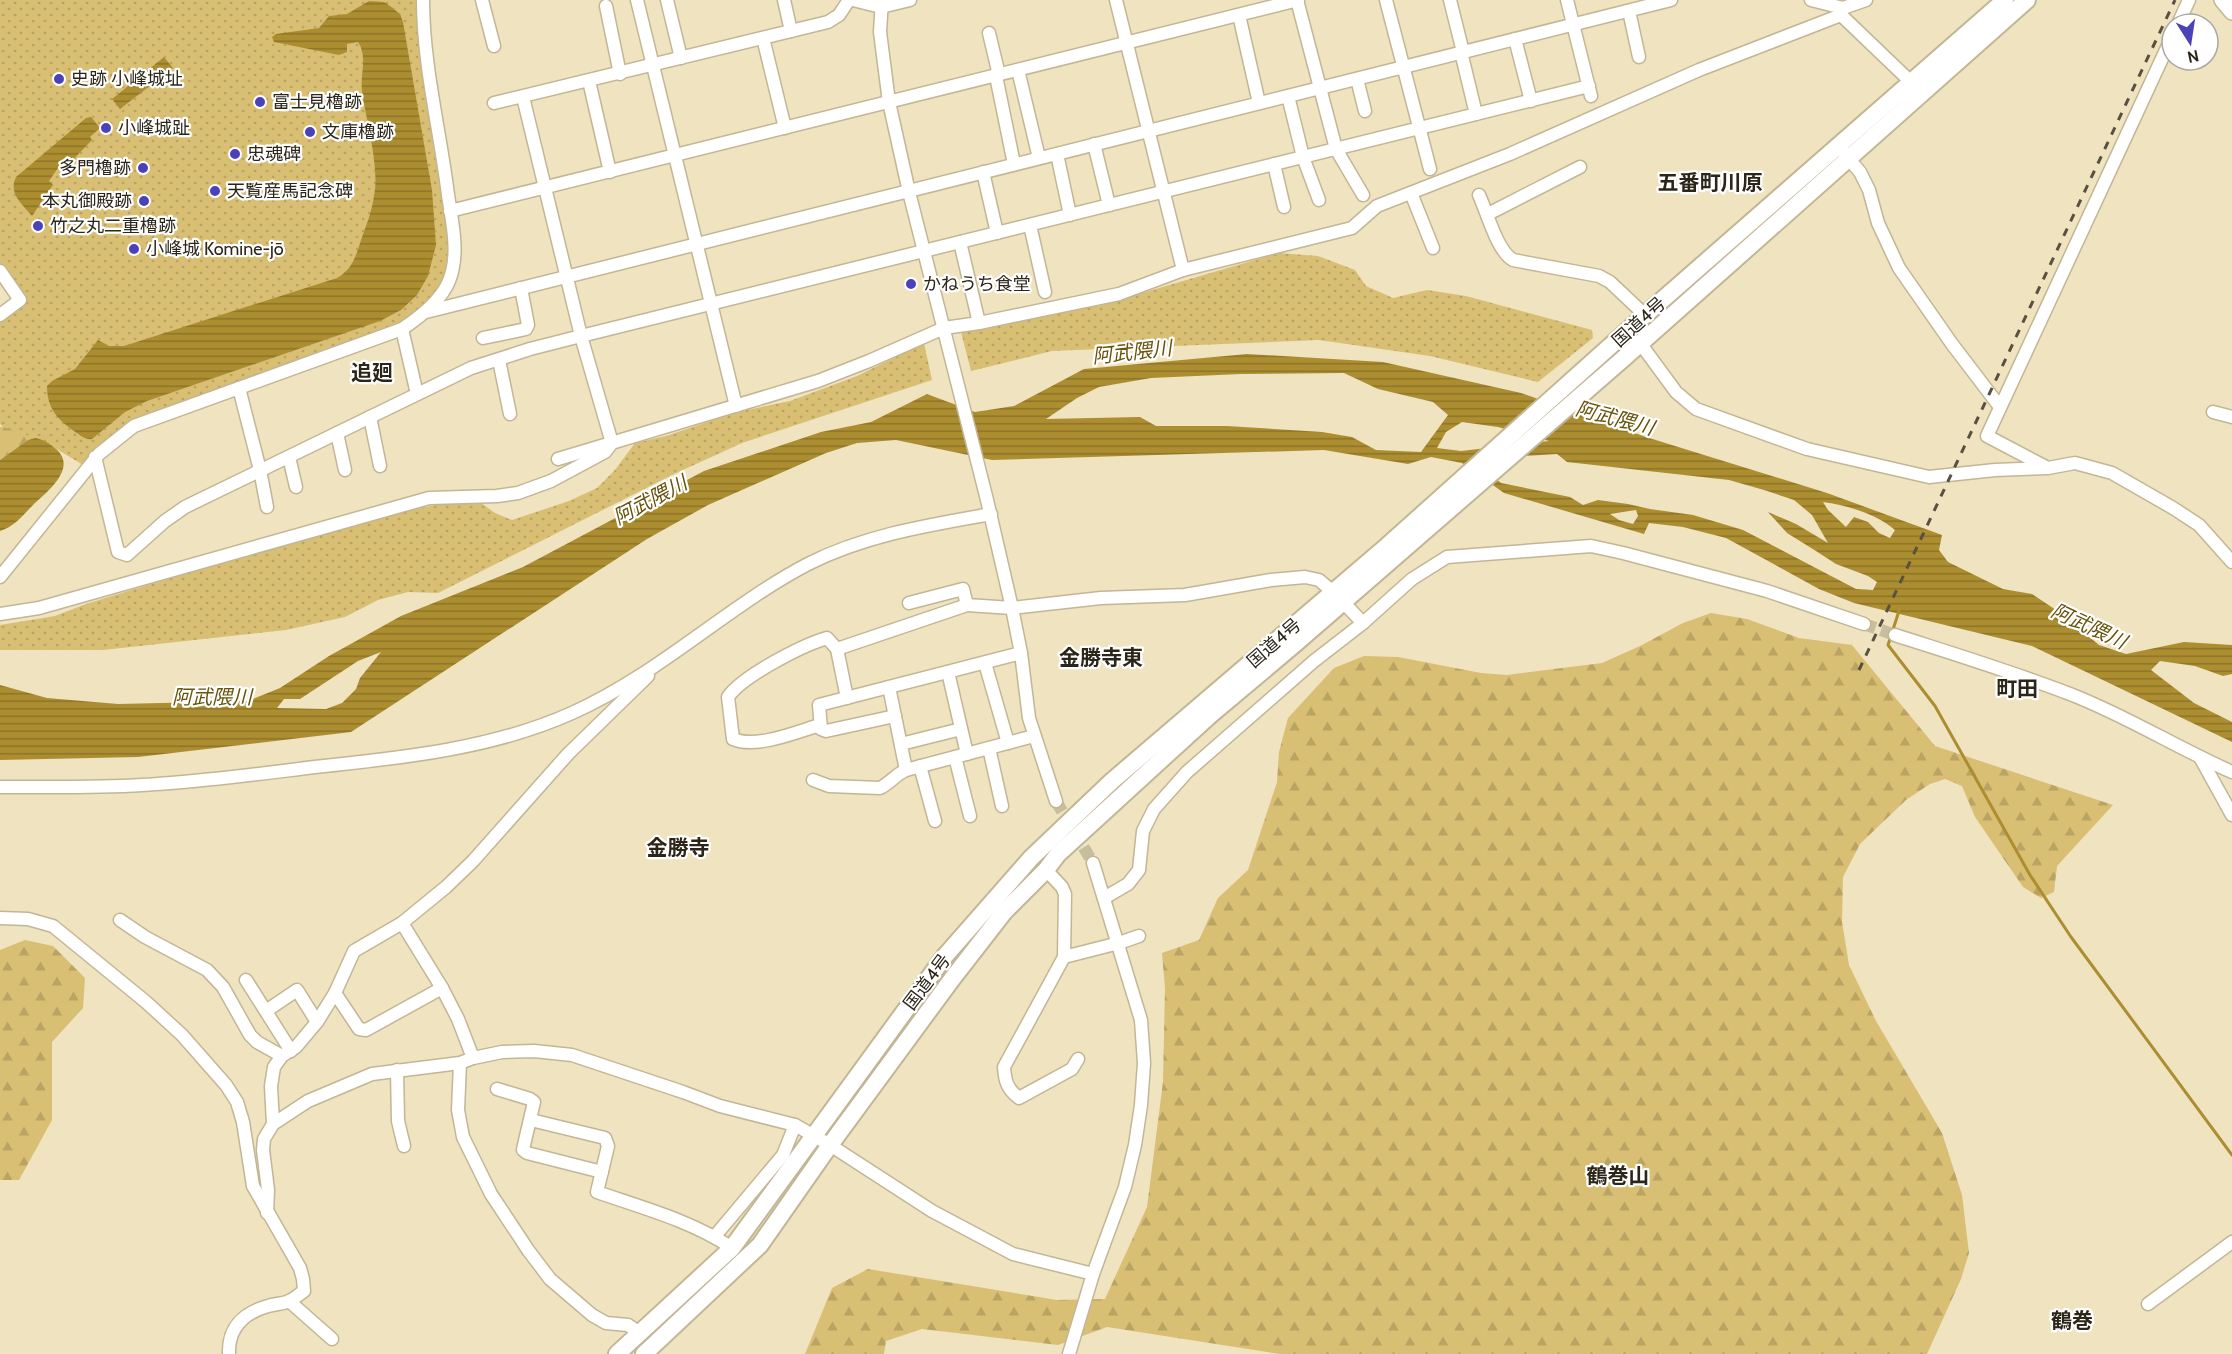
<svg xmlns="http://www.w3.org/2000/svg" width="2232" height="1354" viewBox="0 0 2232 1354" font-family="Cabin,'Noto Sans JP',sans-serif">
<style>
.forest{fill:url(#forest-firs)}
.park{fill:url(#park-dots)}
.water{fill:url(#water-rules);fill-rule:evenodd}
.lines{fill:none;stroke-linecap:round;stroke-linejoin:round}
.stream{stroke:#ac8e30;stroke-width:3}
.minor-tunnel{stroke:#c8bd9f;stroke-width:12;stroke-dasharray:12 6;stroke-linecap:butt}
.minor-casing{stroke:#c2b695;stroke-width:15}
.major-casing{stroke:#c2b695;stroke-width:18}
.highway-casing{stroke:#c2b695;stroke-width:20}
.minor{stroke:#fff;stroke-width:12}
.major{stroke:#fff;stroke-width:15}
.highway{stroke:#fff;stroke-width:16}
.rail{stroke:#58513f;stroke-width:3;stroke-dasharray:8 8;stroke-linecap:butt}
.poi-dot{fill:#4b42b9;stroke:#fff;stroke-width:2}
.labels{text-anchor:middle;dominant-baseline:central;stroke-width:4.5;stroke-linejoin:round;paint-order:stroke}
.poi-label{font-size:18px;fill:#2b2619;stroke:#fff;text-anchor:start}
.street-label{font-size:18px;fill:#2b2619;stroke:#fff}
.water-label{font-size:20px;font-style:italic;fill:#68530b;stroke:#fff}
.quarter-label{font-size:21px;font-weight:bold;fill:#2b2619;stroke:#fff}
</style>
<defs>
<pattern id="forest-firs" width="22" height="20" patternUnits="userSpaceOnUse" patternTransform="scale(1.5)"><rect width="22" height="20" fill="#d9bf73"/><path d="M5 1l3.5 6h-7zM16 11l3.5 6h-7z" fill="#baa463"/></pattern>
<pattern id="park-dots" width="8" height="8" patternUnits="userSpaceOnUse" patternTransform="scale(1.5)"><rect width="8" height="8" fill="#d9bf73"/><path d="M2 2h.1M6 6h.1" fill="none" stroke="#baa463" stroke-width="1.8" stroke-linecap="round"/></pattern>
<pattern id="water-rules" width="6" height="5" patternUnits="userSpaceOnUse" patternTransform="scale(1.5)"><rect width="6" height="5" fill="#ac8e30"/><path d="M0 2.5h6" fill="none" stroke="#8c7428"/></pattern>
</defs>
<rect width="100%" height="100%" fill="#efe3c0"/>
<g class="forest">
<path d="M0,427h5l30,11 -7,2 -28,20z"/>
<path d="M1711,613l36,6 52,19 53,7 83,101 178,59 -56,61 -3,26 -13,6 -18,-11 -48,-70 -13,-31 -17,-7 -15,5 -24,16 -46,44 -17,33 -1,45 7,43 27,56 66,112 20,62 7,58 -8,26 -34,75h-647l-173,-27 -49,18 -136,-16 -36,12 -2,13h-79l27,-66 36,-19 189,31 48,-1 42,-92 16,-125 2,-94 -3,-35 37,-13 19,-42 30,-28 29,-88 2,-30 9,-34 46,-50 30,-12 34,1 83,16 26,2 95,-12 38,-17 43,-23z"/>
<path d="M25,940l28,6 32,32 -2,30 -31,34v78l-33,60h-19v-230z"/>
</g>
<g class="park">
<path d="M0,0h421l30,236 -2,36 -12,22 -33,30 -264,95 -55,47 -42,-25 -40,-14 -3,-3v-107l24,-17 -24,-33z"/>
<path d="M1279,253l39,3 37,14 11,16 27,12 34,-8 39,6 126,34 1,8 -55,44 -108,-26 -111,-16 -267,11 -81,20 -10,-39 140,-27z"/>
<path d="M924,343l8,37 -190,63 -70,32 -234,118 -30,-1 -30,8 -33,17 -59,13 -183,20h-103v-25l55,-9 31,-12 133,-41 163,-47 91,-19 22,16 17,7 57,-19 28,-13 18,-18 20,-27 31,-7 71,-24 53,-11 67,-25z"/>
</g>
<g class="water">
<path d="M369,1l15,1 6,4 10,8 3,8 29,168 4,55 -8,31 -11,19 -16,15 -21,11 -233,80 -22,11 -33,27c-7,1 -12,-4 -18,-8 -17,-12 -27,-23 -27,-45l5,-5 23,-12 23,-29 11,6h15l213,-68c15,-8 19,-22 24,-38 5,-14 11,-29 13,-44 6,-29 -8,-75 -12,-105 -2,-18 6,-34 -4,-49l-11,2v8l-8,3 -65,-13 -2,-5 4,-3 43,-6 10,-12 18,-2z"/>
<path d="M164,57l9,11 -53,41 -8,-10z"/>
<path d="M91,117l9,11 -10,9 2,3 -29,30 -5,-2 -9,13 4,4 -21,31c-10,-12 -24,-23 -16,-39l70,-59z"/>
<path d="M1247,354l136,8 138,31 125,44 181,56 115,42 -3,15 9,12 55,27 29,5 27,18 40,33 27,9 58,-12 48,3v29l-9,2 -28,-10 -35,-5 -9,9 43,33 38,19v20l-200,-96 -178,-43 -35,-14 -93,-51 -43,-11 -34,-4 -5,11 -140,-41 -42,-30 -31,-6 -23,7 -84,-14 -332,10 -96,-20 -39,3 -31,10 -118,52 -61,34 -296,193 -213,25 -138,3v-75l47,13 71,6 130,-3 32,-13 49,-32 72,-40 122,-49 181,-96 117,-39 50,-10 56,-28 48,18 39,-6 70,-37zM1344,373l34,16 55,13 15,13 -27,37 -45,-2 -24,-13 -30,-5 -95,-6h-71l-16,-9 -94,2 31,-21 22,-11 52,-9 90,-4zM1462,422l36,5 51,14 -88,10 -24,-3 9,-16zM1557,454l10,8 162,18 35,10 30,10 18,15 16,28 -32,-19 -28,-12 19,21 29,18 20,13 32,12 9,6 -4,8 -17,-1 -113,-59 -50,-15 -43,-6 -22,-5 -30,-4 -15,5 -13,-8 -69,-14 -30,-24zM1823,502c23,3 54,12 72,28l-5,8 -11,-5 -11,-11 -14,-5 -8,10 -18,-17zM1636,510l2,6 -5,8 -14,-4 -9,-6zM381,652l-21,26 -4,11 -14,14 -16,6 -49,-1 7,-9h16l58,-38z"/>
<path d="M35,438c8,1 15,6 21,11 22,19 -9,43 -23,56 -10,10 -19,22 -33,26v-71l28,-20z"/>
</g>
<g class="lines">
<path class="stream" d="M1899,611l-11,34 47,61 95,169 41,62 161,218"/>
<g class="minor-tunnel">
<path d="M1864,624l31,11"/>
<path d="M1056,801l37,62"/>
</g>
<g class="minor-casing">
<g id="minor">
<path d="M482,0l12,46"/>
<path d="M637,0l99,406"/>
<path d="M667,0l14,58"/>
<path d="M784,0l7,31"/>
<path d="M853,0l28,7 29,-7"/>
<path d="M882,0l-2,32 9,70 20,90 78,308 25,108 9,45 8,65 27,83"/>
<path d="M1116,0l67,270"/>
<path d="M1297,0l39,149 27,46"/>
<path d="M1386,0l44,169"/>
<path d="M1450,0l13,52"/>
<path d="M1567,0l24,96"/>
<path d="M1811,0l32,8 23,-8"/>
<path d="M606,6l14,68"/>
<path d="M1843,9l-2,6 71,68"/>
<path d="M1629,11l10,46"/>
<path d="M1239,15l20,88"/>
<path d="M2178,24l11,-24"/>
<path d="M989,33l10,42"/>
<path d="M763,38l22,90"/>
<path d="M1515,39l16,62"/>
<path d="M1461,52l15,62"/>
<path d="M1018,70l21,88"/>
<path d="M996,76l18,88"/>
<path d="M1357,79l8,32"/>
<path d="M589,81l21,91"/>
<path d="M1288,96l15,61 16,43"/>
<path d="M494,103l334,-81 11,-7 10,-15"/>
<path d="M1094,144l15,61"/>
<path d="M1843,152l17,20 9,18 9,33 21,45 53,76 48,63"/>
<path d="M1057,154l13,61"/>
<path d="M1274,164l10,43"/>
<path d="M983,172l14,61"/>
<path d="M1411,193l22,55"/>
<path d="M1479,195c8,17 18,56 34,65l86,16 11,6 35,33"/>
<path d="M450,211l848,-211"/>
<path d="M1488,214l92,-47"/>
<path d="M1030,225l15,67"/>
<path d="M960,242l19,81 140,-29 64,-24 169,-42 25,-22 133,-52 189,-84 142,-55"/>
<path d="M0,271l20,29 -20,15"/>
<path d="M426,312l1245,-312"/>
<path d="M402,329l15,65"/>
<path d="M483,338l43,-9 2,-4 -7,-37"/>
<path d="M1640,343l36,49 20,17 111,40 122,28 66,-7 53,-2 27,-5 37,10 61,35 26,17 33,37"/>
<path d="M499,360l11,54"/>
<path d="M239,388l21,82 7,37"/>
<path d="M2213,412l19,5"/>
<path d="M370,417l10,49"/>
<path d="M337,433l8,37"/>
<path d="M95,457l23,95 9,3 38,-34 20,-14 286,-139 59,-19 51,-13 1008,-250"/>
<path d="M289,457l7,30"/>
<path d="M558,459l260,-78 51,-20 75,-33 35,-5"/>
<path d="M2044,466l-57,-30 185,-399"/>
<path d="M0,577l99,-123 35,-28 268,-97c18,-12 39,-28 47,-48 11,-27 3,-59 -1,-86 -8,-65 -25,-130 -25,-195"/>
<path d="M1343,602l20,21"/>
<path d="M909,603l54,-14 4,16 45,3 89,-10 84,-3 86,-15 34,-3 14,3 14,12"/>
<path d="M0,614l39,-6 390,-110 68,-2 21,-3 33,-12 54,-29 7,-9 -31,-107 -58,-239"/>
<path d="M1895,635c59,19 118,37 175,59 57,22 107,54 162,78"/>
<path d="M837,649l130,-44"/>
<path d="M985,663l23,80"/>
<path d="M948,672l19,82"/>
<path d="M889,687l17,83"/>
<path d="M895,716l-69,15 -5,-2 -2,-24 202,-52"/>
<path d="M820,725c-24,7 -64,24 -87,14l-5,-42c14,-21 75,-52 99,-59l10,11 10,49"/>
<path d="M901,744l60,-15"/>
<path d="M989,748l13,58"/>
<path d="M955,757l15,59"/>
<path d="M2201,759l31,56"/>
<path d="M920,766l15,55"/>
<path d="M813,780l16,6 51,2c10,-5 15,-13 26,-18l128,-34"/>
<path d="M0,787c48,0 95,1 142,-2 58,-3 116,-11 173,-18 86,-9 177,-18 257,-54 87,-39 154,-106 236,-149 57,-29 121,-39 183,-50"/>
<path d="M1046,870l16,17 3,7 -1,63 -60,110c1,14 3,22 15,31l53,-29 6,-10"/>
<path d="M1104,898l24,-14 11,-14 4,-39 11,-22 33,-37 127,-111 49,-38 49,-44 35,-22 144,-11 32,7 144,38 97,33"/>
<path d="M0,918l28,1 25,7 93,76 36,33 44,50 11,17 6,20 10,64 47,82 3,11 1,12c-6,4 -11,9 -17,11 -6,2 -13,2 -19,4 -25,7 -40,22 -39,48"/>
<path d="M120,920l25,17 62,33 16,17 27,48 7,7 25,14"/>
<path d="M402,923l40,65 16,31 15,39"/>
<path d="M1064,957l55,-14 20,-7"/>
<path d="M246,980l45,71"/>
<path d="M335,993l24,36 7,1 76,-42"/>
<path d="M266,1011l31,-21 20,32"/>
<path d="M460,1063l-2,47 5,27 28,57 37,56 22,29 42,36 14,8 22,2 12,8"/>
<path d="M397,1070l1,51 6,25"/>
<path d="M497,1089l33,10 4,3 -10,43 -1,5 4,3 75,19"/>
<path d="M531,1120l74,18 3,8 -11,46c46,16 95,29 135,56"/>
<path d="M273,1124l-2,-38 3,-19 8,-11 14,-9 21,-25 18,-29 19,-42 48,-28 44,-36 27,-26 95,-107 80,-78"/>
<path d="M267,1213l1,-23 -5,-40 1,-11 9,-15 35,-23 64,-27 88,-11 13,-5 29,-6 32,-1 38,4 111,37 37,14 75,19 35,20 102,66 81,43 80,20"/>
<path d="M715,1236l68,-81 12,-30"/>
<path d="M289,1301l43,38"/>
<path d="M2148,1304l84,-62"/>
<path d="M1069,1354l24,-80 32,-87 10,-42 6,-40 3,-42 -3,-43 -48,-157"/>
</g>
</g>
<g class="major-casing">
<path id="major" d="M2222,0l10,12"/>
</g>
<g class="highway-casing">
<g id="highway">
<path d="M617,1354l115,-106 213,-292 86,-98 81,-77 275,-235 258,-231 360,-315"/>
<path d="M644,1354l116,-109 70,-100 122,-166 52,-67 42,-42 12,-16 150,-137 88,-74 328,-285 403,-358"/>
</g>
</g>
<use href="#minor" class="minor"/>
<use href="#major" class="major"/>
<use href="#highway" class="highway"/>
<path class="rail" d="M1859,670l316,-670"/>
</g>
<g class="poi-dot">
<circle cx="59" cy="79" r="6"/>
<circle cx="260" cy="102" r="6"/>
<circle cx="106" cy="128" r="6"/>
<circle cx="310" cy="132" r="6"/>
<circle cx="235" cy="154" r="6"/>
<circle cx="143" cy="168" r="6"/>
<circle cx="215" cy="191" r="6"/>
<circle cx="144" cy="201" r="6"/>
<circle cx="38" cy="226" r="6"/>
<circle cx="134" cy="249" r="6"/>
<circle cx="911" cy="284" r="6"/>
</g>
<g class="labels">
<g class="poi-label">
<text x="71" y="79">史跡 小峰城址</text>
<text x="272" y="102">富士見櫓跡</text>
<text x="118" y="128">小峰城趾</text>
<text x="322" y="132">文庫櫓跡</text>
<text x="247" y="154">忠魂碑</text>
<text x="131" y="168" text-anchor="end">多門櫓跡</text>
<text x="227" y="191">天覧産馬記念碑</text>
<text x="132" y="201" text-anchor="end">本丸御殿跡</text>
<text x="50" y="226">竹之丸二重櫓跡</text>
<text x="146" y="249">小峰城 Komine-jō</text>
<text x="923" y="284">かねうち食堂</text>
</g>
<g class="street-label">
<text transform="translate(1639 322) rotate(-42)">国道4号</text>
<text transform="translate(1274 643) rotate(-41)">国道4号</text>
<text transform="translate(927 982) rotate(-53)">国道4号</text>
</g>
<g class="water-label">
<text transform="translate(1132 352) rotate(-6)">阿武隈川</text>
<text transform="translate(1615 418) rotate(15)">阿武隈川</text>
<text transform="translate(650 500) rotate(-28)">阿武隈川</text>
<text transform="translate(2089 626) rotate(25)">阿武隈川</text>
<text x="212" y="697">阿武隈川</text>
</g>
<g class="quarter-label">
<text x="1710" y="182">五番町川原</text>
<text x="372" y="372">追廻</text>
<text x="1101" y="657">金勝寺東</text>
<text x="2017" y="688">町田</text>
<text x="678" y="847">金勝寺</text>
<text x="1618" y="1175">鶴巻山</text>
<text x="2072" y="1320">鶴巻</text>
</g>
</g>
<g transform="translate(2190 42) rotate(168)"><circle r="28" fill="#ffffff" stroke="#aaa8a3" stroke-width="1.5"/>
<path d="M0-4.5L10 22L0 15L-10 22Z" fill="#4b42b9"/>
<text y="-9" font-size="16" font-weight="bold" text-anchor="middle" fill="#2b2619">N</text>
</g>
</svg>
